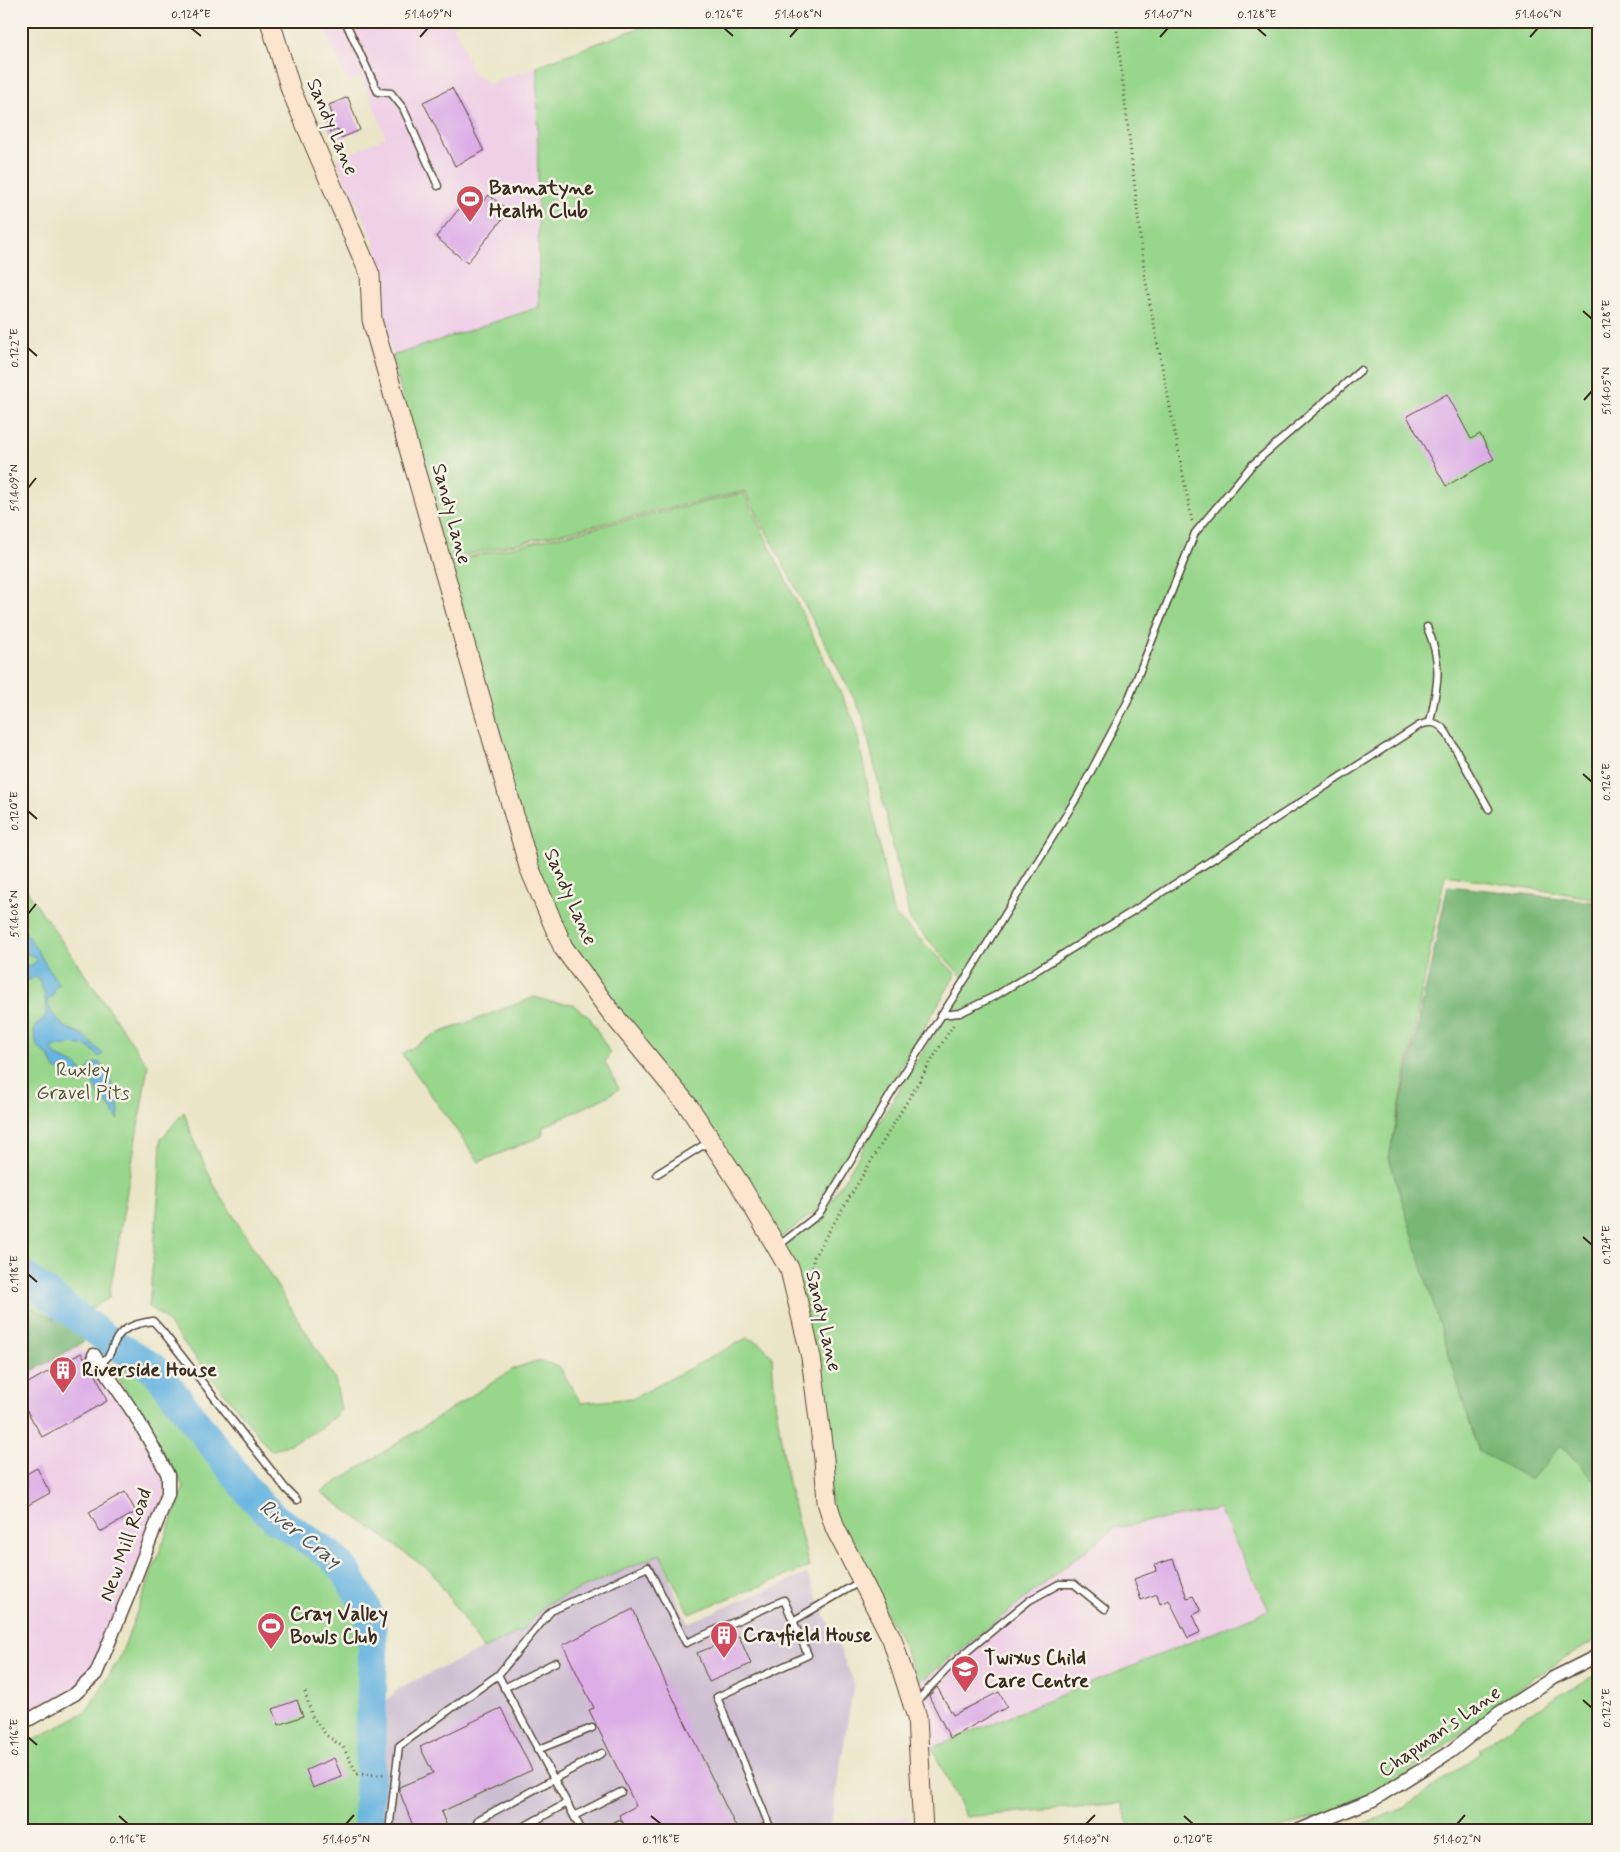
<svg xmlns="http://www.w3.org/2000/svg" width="1620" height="1852" viewBox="0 0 1620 1852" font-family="Mynerve,sans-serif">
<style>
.built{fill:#efd0e6}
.industrial{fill:#cdbed2}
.green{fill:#97d68b;stroke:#698054}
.forest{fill:#79b777;stroke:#5a704a}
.water{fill:#66b4e0;stroke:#506f7f}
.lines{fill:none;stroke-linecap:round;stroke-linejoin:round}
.river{stroke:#66b4e0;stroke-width:30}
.building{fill:#dcade7}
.lane-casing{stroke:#554637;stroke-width:9}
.street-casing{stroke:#554637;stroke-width:15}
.secondary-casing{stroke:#554637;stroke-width:21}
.path{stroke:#554637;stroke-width:3;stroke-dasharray:1 4;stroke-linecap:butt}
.lane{stroke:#fff;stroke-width:6}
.street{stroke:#fff;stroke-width:12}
.secondary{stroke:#fbe5cf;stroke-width:19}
.ticks{fill:none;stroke:#3b2a1e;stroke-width:2}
.labels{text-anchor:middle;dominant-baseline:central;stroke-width:5;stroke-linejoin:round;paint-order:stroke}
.street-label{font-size:20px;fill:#3b2a1e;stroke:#f7f3e8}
.poi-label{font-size:20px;font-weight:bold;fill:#3b2a1e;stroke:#f7f3e8;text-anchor:start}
.park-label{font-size:20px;fill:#525539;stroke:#f7f3e8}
.water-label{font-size:21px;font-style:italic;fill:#485358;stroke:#f7f3e8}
.neatline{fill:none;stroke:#3b2a1e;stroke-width:2}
.ticks-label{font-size:12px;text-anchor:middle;fill:#3b2a1e}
</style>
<rect width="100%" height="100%" fill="#f7f3e8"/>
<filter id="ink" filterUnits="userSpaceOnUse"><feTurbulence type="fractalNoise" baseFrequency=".02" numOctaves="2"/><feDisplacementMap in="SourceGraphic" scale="10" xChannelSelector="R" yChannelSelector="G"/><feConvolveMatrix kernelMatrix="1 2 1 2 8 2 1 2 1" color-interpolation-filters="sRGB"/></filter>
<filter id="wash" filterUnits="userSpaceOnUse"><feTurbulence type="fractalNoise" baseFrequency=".0096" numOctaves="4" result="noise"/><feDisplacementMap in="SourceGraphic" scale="20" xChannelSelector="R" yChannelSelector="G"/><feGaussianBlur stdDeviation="1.12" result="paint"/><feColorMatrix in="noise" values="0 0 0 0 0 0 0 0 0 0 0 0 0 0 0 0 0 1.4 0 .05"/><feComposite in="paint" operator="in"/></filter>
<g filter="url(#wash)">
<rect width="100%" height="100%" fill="#ebe5c7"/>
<g class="built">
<path d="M321,21h132l19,50 17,13 48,-18 2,241 -147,49 -18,-116 -38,-80 50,-23 -24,-61 -14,6z"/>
<path d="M79,1345l53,72 32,60v19l-70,175 -20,20 -53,29v-343z"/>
<path d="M1220,1509l49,102 -337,137 -13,-65 195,-155z"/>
<path d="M907,1817l2,14h-75l-3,-8z"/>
</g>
<path class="industrial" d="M660,1554l27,69 120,-49 47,108 -23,141 3,8h-460l3,-122 24,-22 120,-56 25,-27z"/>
<g class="green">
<path d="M657,21h942v878l-154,-24 -56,283 172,287 38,40v153l-60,36 -166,126 -104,31h-139l-8,-28 -156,14 -34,-69 337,-138 -50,-101 -105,19 -195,155 -21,-49 -62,-107 -53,-280 40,-33 143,-233 -56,-61 -47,-204 -118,-225 -300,69 -53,-204 147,-49 -2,-241z"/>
<path d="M744,493l111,230 38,190 63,61 -139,236 -40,31 -212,-296 -34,-79 -87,-303z"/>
<path d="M21,882l127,184 -39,232 -43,25 24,12 -11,10 -58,32z"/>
<path d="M535,997l16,5 21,2 18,14 20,35 -5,9 14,27 -17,10 -59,28 -1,9 -63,26 -77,-108 32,-19z"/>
<path d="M184,1112l9,27 21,46 121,194 6,31c-21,22 -42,31 -70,41l-108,-134 -14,-10 10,-118 2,-50z"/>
<path d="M747,1338l13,5 12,13 3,45 13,82 21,84 -120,47 -29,-60 -114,50 -25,27 -38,18 -50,-76 -112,-81 194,-124 22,-7 22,5 22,37 53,-5z"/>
<path d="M132,1359l16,13 105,131 23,23 50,32 23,30 11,26 2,34 1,183h-342v-84l66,-36 33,-54 64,-170 -68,-113z"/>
<path d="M1599,1673v158h-256l59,-22 79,-56 -2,-3c38,-30 77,-54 120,-77z"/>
</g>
<g class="forest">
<path d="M1448,886l151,16v583l-38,-40 -30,35 -53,-30 -89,-292z"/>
<path d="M21,1303l69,32 -11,10 -58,32z"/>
</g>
<path class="water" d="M21,925l38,60 -4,3 -1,6 -7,7 4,10 12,15 19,8 21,20 -4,3c-3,-3 -6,-7 -9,-9 -9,-6 -29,-3 -39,0l5,8 19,8 9,10 3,-2 4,-7 8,-3c11,15 23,40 19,58l-7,-12 -8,-9 -15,-22 -4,-1 -1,8 -5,1 -13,-12 -10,-4 -5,-11 -13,-12 -3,-14 1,-5 11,-12 -1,-21 -7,-16 -2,-1 -10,4h-5v-22l5,6 3,1 7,-4 1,-3c-4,-5 -12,-4 -16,-9z"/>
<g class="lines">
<path class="river" d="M21,1274l86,65 47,29 99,129 20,20 56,37 16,16 16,28 10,22 2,30 -5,181"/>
</g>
<g id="blocks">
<g class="building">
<path d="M452,88l32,63 -29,15 -32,-64z"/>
<path d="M348,97l12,33 -19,8 -3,-9 -8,3 -4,-12 7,-3 -4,-12z"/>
<path d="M472,193l11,9 6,-7 20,16 -42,52 -31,-26z"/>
<path d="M1447,394l24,45 9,-5 14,25 -48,27 -39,-70z"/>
<path d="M81,1353l16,24 10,24 -65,36 -21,-37v-13z"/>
<path d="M37,1468l13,25 -29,16v-32z"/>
<path d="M125,1492l11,20 -36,20 -11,-20z"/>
<path d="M1173,1559l14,39 6,-2 8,15 -8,4 8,17 -13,6 -19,-38 -9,4 -3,-10 -16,6 -7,-21 22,-8 -1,-6z"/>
<path d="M633,1609l29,66 76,156h-111l-8,-16 17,-9 -47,-96 5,-2 -31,-63z"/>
<path d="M739,1636l12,28 -42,18 -12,-29z"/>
<path d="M937,1687l16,28 46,-23 8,15 -57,31 -21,-42z"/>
<path d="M297,1700l6,16 -24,9 -6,-16z"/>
<path d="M501,1708l31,62 -91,42 8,19h-34l-16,-41v-3l34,-14 -13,-26z"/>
<path d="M334,1758l8,19 -29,11 -7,-18z"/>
</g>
</g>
</g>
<g filter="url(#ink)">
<use href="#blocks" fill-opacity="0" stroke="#554637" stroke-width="1"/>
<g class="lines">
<g class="lane-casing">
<g id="lane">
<path d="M345,21l33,71 13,1 12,15 35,78"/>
<path d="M1427,627c16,38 11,56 3,95"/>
<path d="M941,1015l19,-2 35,-17 138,-85 287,-186c12,-4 18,-3 26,7l43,77"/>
<path d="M657,1174l53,-33"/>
<path d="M777,1247l42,-33 73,-122 79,-122 108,-176 48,-91 68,-170 57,-68 109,-95"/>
<path d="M100,1364c14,-11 9,-13 17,-26 7,-12 23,-15 36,-17l10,11 123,157 11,11"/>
<path d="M793,1621l68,-40"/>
<path d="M498,1675l53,-64 97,-44 38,76 98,-43 24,55 -91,42 52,128v6"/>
<path d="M504,1688l52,-26"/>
<path d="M916,1702l35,-37 26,-22 53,-43 29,-16h15l31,25"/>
<path d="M21,1707l8,13"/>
<path d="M537,1750l55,-22"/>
<path d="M574,1816l47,-24"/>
<path d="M536,1820l5,11"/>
<path d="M389,1831l10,-85 99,-71 84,156"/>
<path d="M480,1831l-4,-6 2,-5 124,-67"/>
<path d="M516,1831l51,-28"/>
<path d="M606,1831l13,-7"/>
<path d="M757,1831l12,-6"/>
</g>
</g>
<g class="street-casing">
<g id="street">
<path d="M21,1724l54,-30 21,-20 33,-80 39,-100v-19l-10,-19 -23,-41 -41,-60"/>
<path d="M1297,1831l76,-31 77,-48 49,-39 54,-35 46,-23"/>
</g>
</g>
<g class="secondary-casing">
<path id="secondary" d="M270,21l21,69 79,185 2,45 157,547 34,80 47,64 79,96 52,79 49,84 21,87 13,102 3,43 8,26 57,111 25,78 6,114"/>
</g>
<g class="path">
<path d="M1116,21l29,257 47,243"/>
<path d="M814,1287l-1,-29 140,-233"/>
<path d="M305,1692l7,24 14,19 17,12 14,27 22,1 5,-1"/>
</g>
<use href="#lane" class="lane"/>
<use href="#street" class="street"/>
<use href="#secondary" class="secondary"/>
</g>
</g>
<path class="ticks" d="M191,28l10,8M724,28l9,8M1257,28l9,8M420,37l8,-9M790,37l8,-9M1160,37l8,-9M1530,37l8,-9M1583,311l9,8M28,348l9,8M1584,400l8,-9M28,488l8,-10M1583,774l9,8M28,811l9,8M28,914l8,-10M1583,1237l9,8M28,1274l9,8M1583,1700l9,8M28,1737l9,8M119,1816l9,8M651,1816l10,8M1184,1816l9,8M346,1824l8,-9M1086,1824l9,-9M1457,1824l8,-9"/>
<defs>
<g id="stadium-pin" transform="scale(1.4375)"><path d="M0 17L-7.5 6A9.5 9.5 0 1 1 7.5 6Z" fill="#d1495b" stroke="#f7f3e8"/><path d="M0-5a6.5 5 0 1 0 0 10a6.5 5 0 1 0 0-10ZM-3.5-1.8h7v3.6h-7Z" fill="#fff"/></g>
<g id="building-pin" transform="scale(1.4375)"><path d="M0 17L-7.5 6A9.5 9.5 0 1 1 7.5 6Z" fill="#d1495b" stroke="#f7f3e8"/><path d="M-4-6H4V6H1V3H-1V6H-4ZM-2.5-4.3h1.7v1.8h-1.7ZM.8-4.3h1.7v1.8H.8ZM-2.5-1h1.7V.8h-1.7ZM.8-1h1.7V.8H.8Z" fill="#fff"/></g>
<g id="school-pin" transform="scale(1.4375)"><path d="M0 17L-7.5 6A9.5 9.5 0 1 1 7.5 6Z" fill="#d1495b" stroke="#f7f3e8"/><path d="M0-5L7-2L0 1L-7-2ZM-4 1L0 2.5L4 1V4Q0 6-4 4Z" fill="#fff"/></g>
</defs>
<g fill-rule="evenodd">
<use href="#stadium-pin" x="470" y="199"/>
<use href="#building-pin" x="63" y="1370"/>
<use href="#stadium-pin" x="271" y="1626"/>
<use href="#building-pin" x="724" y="1635"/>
<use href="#school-pin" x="965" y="1669"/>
</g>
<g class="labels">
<g class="street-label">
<text transform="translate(332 127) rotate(67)">Sandy Lane</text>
<text transform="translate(451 514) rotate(75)">Sandy Lane</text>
<text transform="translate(570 897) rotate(66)">Sandy Lane</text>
<text transform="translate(823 1321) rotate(77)">Sandy Lane</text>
<text transform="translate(126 1545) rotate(-70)">New Mill Road</text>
<text transform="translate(1440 1732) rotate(-35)">Chapman's Lane</text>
</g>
<g class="poi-label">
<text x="489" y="188">Bannatyne<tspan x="489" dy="23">Health Club</tspan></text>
<text x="82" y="1370">Riverside House</text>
<text x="290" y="1614">Cray Valley<tspan x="290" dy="23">Bowls Club</tspan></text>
<text x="743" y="1635">Crayfield House</text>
<text x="984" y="1658">Twixus Child<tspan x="984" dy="23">Care Centre</tspan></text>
</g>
<g class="park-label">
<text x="83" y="1070">Ruxley<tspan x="83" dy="23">Gravel Pits</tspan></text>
</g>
<g class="water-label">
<text transform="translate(300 1534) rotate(38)">River Cray</text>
</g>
</g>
<rect width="1620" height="1852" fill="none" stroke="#f7f3e8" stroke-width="55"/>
<rect x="28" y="28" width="1564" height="1796" class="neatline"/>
<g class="ticks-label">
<text x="191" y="18">0.124°E</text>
<text x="428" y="18">51.409°N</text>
<text x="724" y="18">0.126°E</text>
<text x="798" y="18">51.408°N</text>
<text x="1168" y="18">51.407°N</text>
<text x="1257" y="18">0.128°E</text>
<text x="1538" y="18">51.406°N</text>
<text transform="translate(1606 319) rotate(-90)" y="4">0.128°E</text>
<text transform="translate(14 348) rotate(-90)" y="4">0.122°E</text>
<text transform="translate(1606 391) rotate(-90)" y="4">51.405°N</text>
<text transform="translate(14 488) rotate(-90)" y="4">51.409°N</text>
<text transform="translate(1606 782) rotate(-90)" y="4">0.126°E</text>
<text transform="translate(14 811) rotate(-90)" y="4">0.120°E</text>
<text transform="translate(14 914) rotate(-90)" y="4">51.408°N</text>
<text transform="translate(1606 1245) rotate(-90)" y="4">0.124°E</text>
<text transform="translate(14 1274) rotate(-90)" y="4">0.118°E</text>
<text transform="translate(1606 1708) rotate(-90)" y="4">0.122°E</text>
<text transform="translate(14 1737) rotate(-90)" y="4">0.116°E</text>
<text x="128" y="1843">0.116°E</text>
<text x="346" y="1843">51.405°N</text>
<text x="661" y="1843">0.118°E</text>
<text x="1086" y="1843">51.403°N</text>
<text x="1193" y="1843">0.120°E</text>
<text x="1457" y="1843">51.402°N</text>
</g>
</svg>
